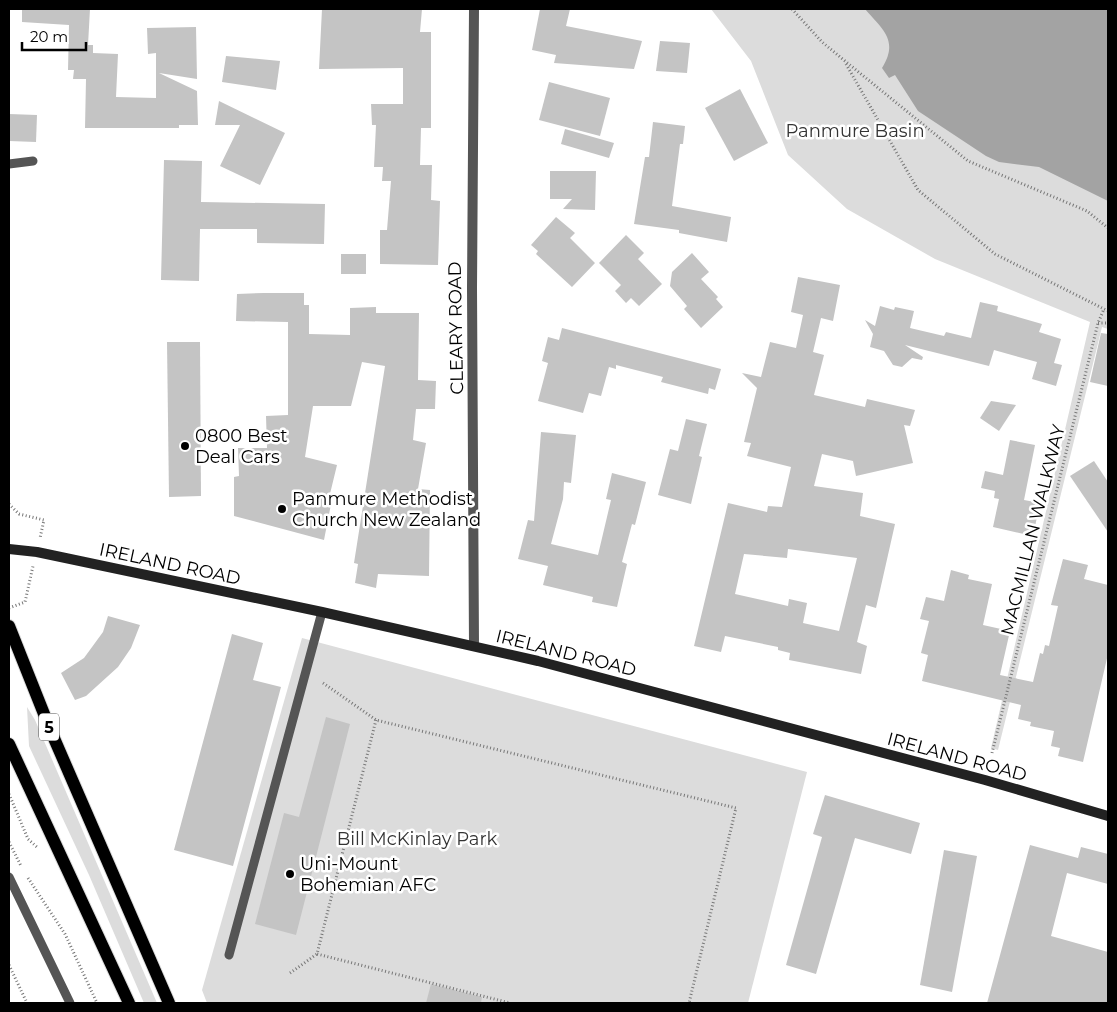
<svg xmlns="http://www.w3.org/2000/svg" width="1117" height="1012" viewBox="0 0 1117 1012" font-family="Montserrat,sans-serif">
<style>
.green{fill:#dcdcdc}
.water{fill:#a3a3a3}
.building{fill:#c4c4c4;fill-rule:evenodd}
.lines{fill:none;stroke-linecap:round;stroke-linejoin:round}
.primary-casing{stroke:#dbdbdb;stroke-width:14}
.path{stroke:#777;stroke-width:3;stroke-dasharray:1 2.5;stroke-linecap:butt}
.lane{stroke:#555;stroke-width:9}
.street{stroke:#555;stroke-width:10}
.secondary{stroke:#222;stroke-width:10}
.primary{stroke:#000;stroke-width:12}
.poi-dot{fill:#000;stroke:#fff;stroke-width:2}
.labels{text-anchor:middle;dominant-baseline:central;stroke-width:5;stroke-linejoin:round;paint-order:stroke}
.shield{fill:#fff;stroke:#4c4c4c;stroke-width:1}
.shield-label{font-size:16px;font-weight:bold;fill:#000}
.park-label{font-size:18px;fill:#333;stroke:#fff}
.street-label{font-size:18px;fill:#000;stroke:#fff}
.poi-label{font-size:18px;fill:#000;stroke:#fff;text-anchor:start}
</style>
<rect width="100%" height="100%" fill="#fff"/>
<g class="green">
<path d="M711,9h397v320l-6,-2 -104,423 -7,-2 99,-426 -155,-63 -88,-50 -59,-54 -37,-94z"/>
<path d="M302,638l505,134 -59,231h-541l-5,-13z"/>
<path d="M27,707l8,13 122,283h-13l-55,-128 -60,-129z"/>
</g>
<path class="water" d="M865,9h243v192l-69,-34 -40,-5 -13,-6 -68,-45 -23,-36 -6,3 -7,-10c17,-28 1,-38 -17,-59z"/>
<g class="building">
<path d="M22,9h68l-2,36h5v8l25,1 -2,43 40,1v-45l-8,1 -1,-26 49,-1 1,52 -38,-6 38,18 1,34h-19v3h-94l1,-49h-13l1,-9h-6l1,-45 -47,-3z"/>
<path d="M322,9h100l-2,23h11v96h-10l-1,37h12l-1,35 9,1 -2,64 -58,-1v-34h7l4,-49h-9l1,-14h-9l2,-42h-4l-1,-21h32v-36l-84,1z"/>
<path d="M540,9h30l-4,17 76,15 -8,28 -80,-6 2,-8 -24,-5z"/>
<path d="M660,41l30,2 -3,30 -31,-2z"/>
<path d="M226,56l54,5 -4,29 -54,-8z"/>
<path d="M549,82l61,16 -10,38 -61,-16z"/>
<path d="M740,89l28,54 -34,18 -29,-53z"/>
<path d="M219,101l66,32 -25,52 -40,-19 20,-41h-25z"/>
<path d="M9,114l28,1 -1,27 -27,-1z"/>
<path d="M653,122l32,4 -2,18h-3l-8,62 59,11 -4,25 -48,-9v-3l-45,-6 11,-67h4z"/>
<path d="M565,129l49,14 -5,15 -48,-14z"/>
<path d="M164,160l38,1 -1,41 124,2 -1,40 -67,-1v-14h-57l-1,52 -38,-1z"/>
<path d="M550,171h46l-1,39 -32,-1 9,-10h-22z"/>
<path d="M556,217l19,16 -5,5 25,25 -23,24 -36,-33 2,-3 -7,-6z"/>
<path d="M626,235l18,18 -6,6 24,25 -23,22 -8,-8 -5,5 -11,-12 6,-6 -22,-22z"/>
<path d="M692,253l17,19 -8,7 17,18 -2,2 7,8 -22,21 -17,-19 3,-3 -17,-20 2,-14z"/>
<rect x="341" y="254" width="25" height="20"/>
<path d="M798,277l42,8 -7,36 -12,-3 -8,34 11,3 -10,40 51,12 2,-8 48,11 -5,16 -6,-1 9,38 -57,13 -3,-15 -31,-7 -8,32 49,7 -3,23 35,8 -19,84 -10,-3 -9,37 10,4 -6,28 -72,-14 1,-7 -12,-3v-3l-53,-11 -4,16 -27,-6 34,-143 39,9 1,-6 14,1 9,-40 -44,-11 4,-13 -7,-1 13,-54 -15,-15 19,4 9,-35 26,6 7,-33 -12,-3zM788,549l69,9 -18,73 -36,-8 4,-20 -18,-4 -1,7 -53,-12 9,-40 43,4z"/>
<path d="M264,293h40v12h5v29l41,1v-27l26,-1v6h43l-1,67 18,1 -1,28h-19l-3,31 13,3 -8,46 12,1 -1,86 -51,-2 -2,14 -21,-5 3,-19 -4,-1 31,-197 -23,-4 -11,44h-38l-8,51 32,8 -8,33 3,1 -8,41 -90,-24v-39l5,-1 -1,-28h29l-1,-32 22,-1v-93l-52,-1 1,-27z"/>
<path d="M980,302l18,4 -1,5 45,13 -3,8 22,7 -7,24 8,2 -6,21 -24,-7 5,-17 -43,-12 -5,16 -84,-21 18,12 -1,3 -10,-2 -10,9 -9,-2 -9,-14 -14,-4 3,-13 -8,-14 10,6 5,-20 14,4 1,-3 19,4 -4,17 34,8 2,-4 25,6z"/>
<path d="M562,328l159,41 -6,21 -6,-2 -1,6 -47,-12 2,-5 -47,-12v4l-7,-2 -8,29 -12,-3 -6,20 -45,-12 10,-38 -6,-2 6,-24 11,3z"/>
<path d="M1101,333l7,1v52l-18,-4z"/>
<path d="M167,342h33l1,154 -32,1z"/>
<path d="M991,401l25,4 -17,26 -19,-13z"/>
<path d="M686,419l21,5 -8,32 3,1 -11,47 -33,-9 12,-46 8,2z"/>
<path d="M541,432l35,3 -5,48 -7,-1 -1,17 -12,45 47,11 13,-55 -5,-1 6,-26 34,9 -11,43 -3,-1 -10,38 5,2 -10,43 -25,-5 1,-5 -50,-12 5,-19 -30,-7 10,-39 6,1z"/>
<path d="M1010,440l25,5 -11,55 16,3 -7,33 -40,-9 6,-28 -5,-1 1,-7 -14,-3 4,-17 18,4z"/>
<path d="M1094,461l14,21v50l-38,-56z"/>
<path d="M1063,559l25,6 -4,14 24,6v69l-25,108 -25,-6 2,-8 -9,-2 3,-15 -24,-5 1,-4 -13,-3 3,-14 -99,-24 6,-26 -7,-2 8,-32 -9,-2 6,-22 18,4 7,-31 18,5 -1,4 24,5 -9,41 27,6 -10,44 33,7 7,-29 3,1 2,-9 4,1 9,-40 -7,-1z"/>
<path d="M108,616l32,9 -9,23 -13,19 -32,29 -11,4 -14,-27 23,-15 19,-26z"/>
<path d="M232,634l31,9 -10,37 28,7 -48,179 -59,-16z"/>
<path d="M326,717l24,7 -54,211 -41,-11 29,-111 15,4z"/>
<path d="M825,795l95,28 -9,31 -56,-16 -39,136 -30,-9 36,-128 -9,-3z"/>
<path d="M1030,845l48,13 3,-11 27,7v30l-41,-11 -16,63 57,16v51h-121z"/>
<path d="M944,850l33,6 -25,136 -32,-7z"/>
<path d="M431,984l51,13 -1,6h-55z"/>
</g>
<g class="lines">
<g class="primary-casing">
<g id="primary">
<path d="M9,626l41,103 119,274"/>
<path d="M9,744l120,259"/>
</g>
</g>
<g class="path">
<path d="M792,9l30,33 23,19 123,100 119,50 21,17"/>
<path d="M846,64l72,126 77,64 113,57"/>
<path d="M1098,323h10"/>
<path d="M9,504l10,10 25,6 -4,18"/>
<path d="M9,608l16,-6 8,-36"/>
<path d="M323,683l53,37 360,88 -47,195"/>
<path d="M376,720l-59,234 193,49"/>
<path d="M992,753l106,-430 6,-14"/>
<path d="M9,794l19,45 10,9"/>
<path d="M9,842l12,24"/>
<path d="M28,878l37,56 32,69"/>
<path d="M9,965l18,38"/>
<path d="M290,973l27,-19"/>
</g>
<g class="lane">
<path d="M9,164l24,-3"/>
<path d="M9,877l61,126"/>
<path d="M229,955l93,-343"/>
</g>
<path class="street" d="M474,9l-2,279 2,358"/>
<path class="secondary" d="M9,549l28,3 285,60 216,49 447,119 123,36"/>
<use href="#primary" class="primary"/>
</g>
<g class="poi-dot">
<circle cx="185" cy="446" r="5"/>
<circle cx="282" cy="509" r="5"/>
<circle cx="290" cy="874" r="5"/>
</g>
<g class="labels">
<rect class="shield" x="39" y="713.5" width="20" height="27" rx="4"/>
<g class="shield-label">
<text x="49" y="727">5</text>
</g>
<g class="park-label">
<text x="855" y="131">Panmure Basin</text>
<text x="417" y="839">Bill McKinlay Park</text>
</g>
<g class="street-label">
<text transform="translate(456 328) rotate(-91)">CLEARY ROAD</text>
<text transform="translate(1033 530) rotate(-76)">MACMILLAN WALKWAY</text>
<text transform="translate(170 564) rotate(12)">IRELAND ROAD</text>
<text transform="translate(566 653) rotate(14)">IRELAND ROAD</text>
<text transform="translate(957 757) rotate(15)">IRELAND ROAD</text>
</g>
<g class="poi-label">
<text x="195" y="436">0800 Best<tspan x="195" dy="21">Deal Cars</tspan></text>
<text x="292" y="499">Panmure Methodist<tspan x="292" dy="21">Church New Zealand</tspan></text>
<text x="300" y="864">Uni-Mount<tspan x="300" dy="21">Bohemian AFC</tspan></text>
</g>
</g>
<rect width="1117" height="1012" fill="none" stroke="#000000" stroke-width="20"/>
<path d="M22 42v8h64v-8" fill="none" stroke="#000000" stroke-width="2.5"/>
<text x="30" y="42" font-size="15" fill="#000000" stroke="#ffffff" stroke-width="4" paint-order="stroke">20 m</text>
</svg>
